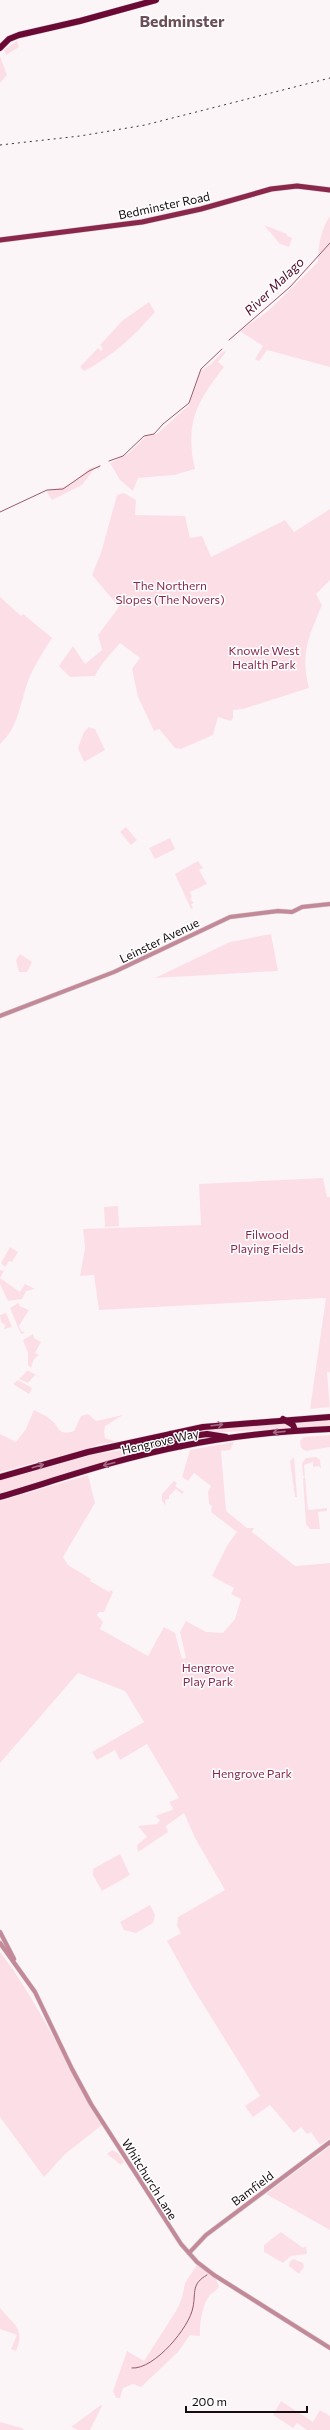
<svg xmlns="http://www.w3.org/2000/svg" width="330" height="2430" viewBox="0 0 330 2430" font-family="Commissioner,sans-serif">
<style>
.green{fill:#fcdfe6}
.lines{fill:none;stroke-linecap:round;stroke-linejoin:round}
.stream{stroke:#965a6b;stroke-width:1}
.minor-casing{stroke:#d7d0d2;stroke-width:5}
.major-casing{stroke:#d7d0d2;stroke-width:6}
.highway-casing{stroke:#d7d0d2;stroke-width:7}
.minor{stroke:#c38998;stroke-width:4}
.major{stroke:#8c274c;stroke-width:5}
.highway{stroke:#6a0934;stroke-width:6}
.rail{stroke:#3d3235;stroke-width:1;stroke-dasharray:2 4;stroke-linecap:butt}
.oneway{stroke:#a66b85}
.labels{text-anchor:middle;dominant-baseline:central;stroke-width:3;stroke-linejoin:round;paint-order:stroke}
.street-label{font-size:12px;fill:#160b0e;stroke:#fff}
.park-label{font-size:12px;fill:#88274b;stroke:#fff}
.water-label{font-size:13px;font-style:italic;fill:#520827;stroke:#fff}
.district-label{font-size:16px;font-weight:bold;fill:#6b4f56;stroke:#fff}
</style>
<rect width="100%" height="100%" fill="#fcf5f7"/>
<g class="green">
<path d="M17,41l2,6 -13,8 -2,-5z"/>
<path d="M0,56l7,19 -7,8z"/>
<path d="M330,216v151l-63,-17 -8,11 -4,-2 8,-13 -23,-15 28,-20 50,-49c0,-16 3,-33 12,-46z"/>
<path d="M264,225l23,9v2l5,2 -3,9 -9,-3z"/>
<path d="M149,302l6,10c-21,24 -42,44 -71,59l-4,-4 18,-19 3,3 2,-2 -3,-4 22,-24z"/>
<path d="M223,351l3,1 -8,10 6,5c-28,36 -39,56 -29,102l-21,6 -36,3 -5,13 -13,-11 -10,-17 19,-10 17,-17 11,-2 32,-29 12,-34 10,-7z"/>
<path d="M101,465l-2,4 -4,-1 -13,17 -30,15 -6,-9 24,-6 20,-17z"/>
<path d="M124,493l12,7 -1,15 50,1 5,22 12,-2 9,21 74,-37 9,12 36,-23v71l-14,14 6,11c-13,31 -22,49 -13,83l-66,21 -10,1v8l-2,3 -13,-4 -5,18 -32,14 -6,-1 -16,-19 -5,2 -16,-34 -6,-28 8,-11 -20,-15c-9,11 -19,20 -25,33l-25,1 -11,-11 14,-20 12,18 17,-14 -4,-15 21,-28 -27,-32 9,-22 16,-58z"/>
<path d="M0,597l21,19 2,-2 29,24c-8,12 -16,25 -22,38 -10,24 -10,50 -30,68z"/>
<path d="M89,727l6,2 10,21 -21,12 -6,-14 6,-16z"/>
<path d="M126,827l11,13 -6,5 -11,-13z"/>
<path d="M170,838l5,11 -20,10 -6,-11z"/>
<path d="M198,861l5,7 -4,2 8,14 -17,8 2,5 -2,2 4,4 -3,1 2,4 -2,1 -16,-35z"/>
<path d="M271,934l7,37 -123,7 75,-36z"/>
<path d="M20,954l12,8 -5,10h-8l-3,-12z"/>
<path d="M323,1178l4,19h3v175h-3l3,38 -1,-3 -19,2 16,-111 -227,12 -5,-35 -14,1 5,-28 -2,-19 118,-4 -2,-41z"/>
<path d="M118,1206l1,20 -14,1 -1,-20z"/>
<path d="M10,1247l8,5 -6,10 -3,-1 -4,6 -4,-4z"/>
<path d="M0,1270l4,1 -4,7 20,14 5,-8 10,5 -9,2 -4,8 -14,2 -8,-17z"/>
<path d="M18,1303l2,1 -1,2 10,4 -10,16 2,5 4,1 -3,2 -2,-2 -10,-24z"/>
<path d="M6,1313l6,14 -8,2 1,-4 -4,-3 -1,-7z"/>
<path d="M33,1334l1,4 7,4 -6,11 4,2 -5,4 -3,9 -3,-3v-12l-5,-13z"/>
<path d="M27,1371h2l14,8 -8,-4 -7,8 -9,-4z"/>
<path d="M18,1380l14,8 -3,6 -16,-10z"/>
<path d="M34,1410c6,3 13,6 17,10 10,8 6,16 23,11l7,-15 7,-2 8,7 27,-6 -18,11 -1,6 1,6 12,4 -17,2 -13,5 -87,23v-38l16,8 10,-13z"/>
<path d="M330,1419v7l-33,2 -3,-5z"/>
<path d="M287,1423l6,5 -87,5 -18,3 2,-4 39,-6z"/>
<path d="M330,1435v12l-24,4 -5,-3 -1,-7 4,-4z"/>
<path d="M234,1442l-4,8 -9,1 5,60 21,17h7l-2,4 43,34 35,-3v575l-10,7 -9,-13 -4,2 -6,-7 -7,6 -24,-28 -17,12 -8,-11 15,-10 -67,-108 -26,-47 14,-8 -4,-7 1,-9 47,-27 -30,-52 -11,-25 -18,13 2,6 -30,20 -1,-7 10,-8 -9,-11 19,-2 3,-4 -5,-4 17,-6 1,-2 -4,-6 10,-4 -32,-54 -27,16 -5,-10 -18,10 -5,-8 52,-30 -19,-31 -47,-18 -78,90v-262l88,-26 7,28 -32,54 5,8 23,14 -1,2 19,11 2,-2 2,2 -9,20h-5l-2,3 6,7 -3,7 48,27 16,-29 11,6 7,26 4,-1 -6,-26 6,-11 20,11 17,1 12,-14 6,-20 -10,-5 3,-6 -22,-12 16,-32 9,-12 -26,-20 1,-6 -3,-2 -1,-12 3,-6 -17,-13 -6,8 -6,-4 8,-27z"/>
<path d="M164,1444l-1,4 -163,46v-14l94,-26z"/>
<path d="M294,1457l3,40h-2l-5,-36z"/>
<path d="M306,1458l10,-1 4,3 1,9 -2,-3 -6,1v-5l-9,3 4,45 19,-2v3l-9,1 2,17h-10l-4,-5 -3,-45 2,-3h-2l-1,-13z"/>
<path d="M174,1481l3,2 -2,3 9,6 -2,2 -6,-5 -7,7v3l-4,1 1,6 -4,-5v-7z"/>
<path d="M120,1854l10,21 -28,16 -9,-16v-6z"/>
<path d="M150,1905l5,10 -2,8 -17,10 -12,-3 -4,-8z"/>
<path d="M0,1952c41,53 67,116 102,173l-37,29 -21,23 -44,-60z"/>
<path d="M330,2146v84l-64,-36z"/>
<path d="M112,2150l6,3 6,9 -3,3 -14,-11z"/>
<path d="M281,2232l22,16 3,-2 1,8 -16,2 -8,7 -19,-11v-7z"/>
<path d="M294,2259l9,4 1,4 -5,7 -10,-8 1,-5z"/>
<path d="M197,2265l19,14 3,8c-2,3 -6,5 -9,8 -7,8 -11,29 -10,41l-10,-1 -12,17 -37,35 -8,-3 -10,4 -3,10h-4l-3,-7 14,-40 17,10 32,-50 6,-13 3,-15z"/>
<path d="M0,2308c14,17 26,21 16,43l-5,-2 6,-14 -17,-6z"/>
<path d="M281,2401l32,21 7,-12 10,6v14h-23l-10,-7 -4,5 -20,-13z"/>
<path d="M101,2405l1,1 -12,24h-12l-7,-3z"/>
<path d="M0,2422l22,6 2,2h-24z"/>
</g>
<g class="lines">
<g class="stream">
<path d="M229,340l61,-53 40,-44"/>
<path d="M109,461l14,-5 21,-20 10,-2 9,-10 26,-21 12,-34 21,-20"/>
<path d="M0,512l47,-22 16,-1 26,-18 11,-5"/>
<path d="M132,2368c22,2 58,-41 61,-61 3,-15 -2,-23 14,-32"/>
</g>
<g class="minor-casing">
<g id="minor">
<path d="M0,1016l114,-44 116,-55 48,-6 14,1 10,-5 28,-3"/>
<path d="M0,1932l14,27"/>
<path d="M0,1943l35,49 37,77 19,35 90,140 16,18 17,13 116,73"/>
<path d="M189,2253l17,-18 124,-93"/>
</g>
</g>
<g class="major-casing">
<path id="major" d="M0,240l142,-18 59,-13 70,-20 26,-3 33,4"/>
</g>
<g class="highway-casing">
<g id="highway">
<path d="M0,48l9,-9 10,-4 61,-14 76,-21"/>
<path d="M283,1419l10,6 2,5"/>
<path d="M171,1434l7,4 29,-4 19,3"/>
<path d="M122,1446c17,3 47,-10 59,0"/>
<path d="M0,1477l88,-25 115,-25 127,-10"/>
<path d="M0,1497c60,-18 120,-39 182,-51 49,-10 98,-15 148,-17"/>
</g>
</g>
<use href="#minor" class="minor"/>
<use href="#major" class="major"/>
<use href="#highway" class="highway"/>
<path class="rail" d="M0,145l80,-9 65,-11 185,-47"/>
</g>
<defs><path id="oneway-shaft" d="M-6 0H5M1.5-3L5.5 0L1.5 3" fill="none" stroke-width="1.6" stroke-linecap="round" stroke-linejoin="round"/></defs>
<g class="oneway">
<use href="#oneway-shaft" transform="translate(217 1425) rotate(-7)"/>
<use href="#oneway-shaft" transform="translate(279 1432) rotate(174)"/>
<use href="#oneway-shaft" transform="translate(109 1464) rotate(165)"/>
<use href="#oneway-shaft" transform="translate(38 1466) rotate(-16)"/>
</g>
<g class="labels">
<g class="street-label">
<text transform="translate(164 205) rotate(-12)">Bedminster Road</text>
<text transform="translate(159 940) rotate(-26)">Leinster Avenue</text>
<text transform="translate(160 1441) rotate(-13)">Hengrove Way</text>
<text transform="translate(150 2179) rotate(58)">Whitchurch Lane</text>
<text transform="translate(252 2188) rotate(-37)">Bamfield</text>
</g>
<g class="park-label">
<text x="170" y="585">The Northern<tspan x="170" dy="14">Slopes (The Novers)</tspan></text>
<text x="264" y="650">Knowle West<tspan x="264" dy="14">Health Park</tspan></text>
<text x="267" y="1234">Filwood<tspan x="267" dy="14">Playing Fields</tspan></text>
<text x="208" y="1667">Hengrove<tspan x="208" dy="14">Play Park</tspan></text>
<text x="252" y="1773">Hengrove Park</text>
</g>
<g class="water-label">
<text transform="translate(274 286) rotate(-44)">River Malago</text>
</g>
<g class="district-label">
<text x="182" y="20">Bedminster</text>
</g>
</g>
<path d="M186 2406v6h121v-6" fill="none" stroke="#160b0e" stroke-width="2"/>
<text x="192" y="2406" font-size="12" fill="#160b0e" stroke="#ffffff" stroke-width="3" paint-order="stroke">200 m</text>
</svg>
